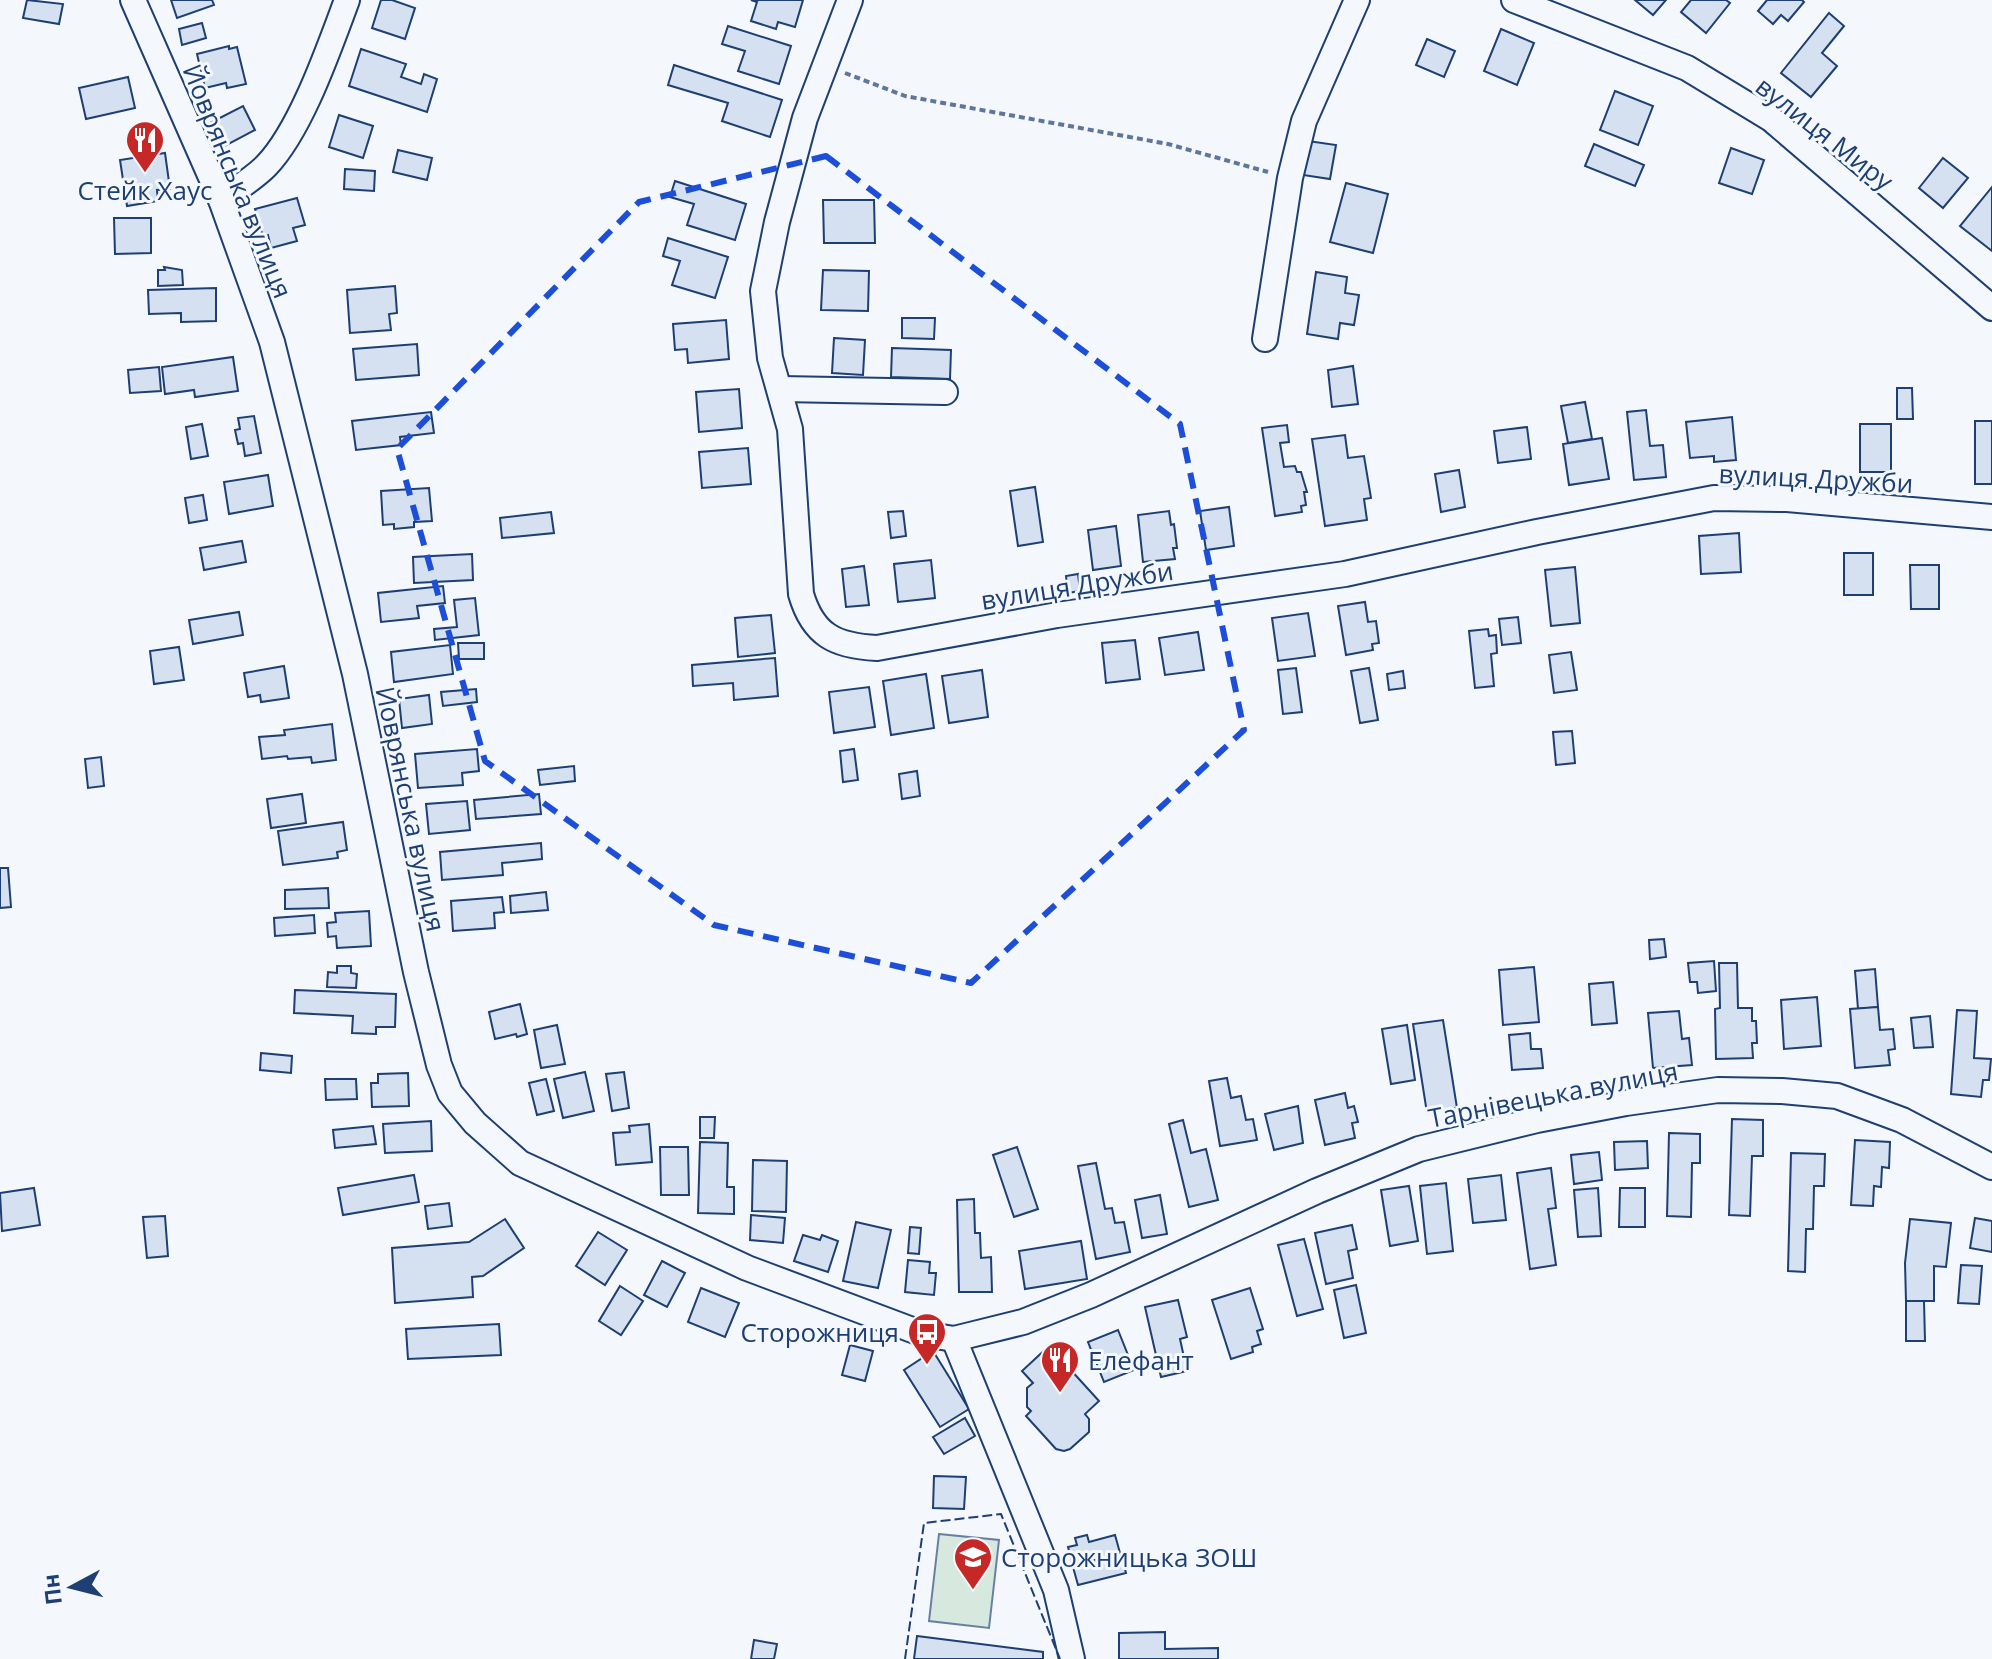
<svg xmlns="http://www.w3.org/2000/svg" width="1992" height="1659" viewBox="0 0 1992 1659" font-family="'Open Sans',sans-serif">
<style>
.green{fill:#d7e8df;stroke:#687fa3;stroke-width:2}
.building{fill:#d5e0f0;stroke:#1d3f73;stroke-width:2}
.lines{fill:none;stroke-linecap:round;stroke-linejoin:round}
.minor-casing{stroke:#1d3f73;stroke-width:28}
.path{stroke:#5e769c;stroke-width:4;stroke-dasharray:6 4;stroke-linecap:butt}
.minor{stroke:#f4f7fb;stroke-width:24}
.fence{stroke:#1d3f73;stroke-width:2;stroke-dasharray:10 4;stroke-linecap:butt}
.marked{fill:none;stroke:#1d4ed8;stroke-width:6;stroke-dasharray:16 10;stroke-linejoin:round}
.labels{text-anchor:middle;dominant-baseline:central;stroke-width:6;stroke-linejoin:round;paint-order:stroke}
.street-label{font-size:26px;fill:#1d3f73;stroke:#f4f7fb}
.poi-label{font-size:26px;fill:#1d3f73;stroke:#f4f7fb;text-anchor:start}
</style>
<rect width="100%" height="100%" fill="#f4f7fb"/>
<path class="green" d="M939,1534l60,6 -10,88 -60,-7z"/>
<g class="building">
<path d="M27,0l36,4 -4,20 -36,-6z"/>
<path d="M171,0h41l2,5 -37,13z"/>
<path d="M381,0h11l23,8 -10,31 -33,-11z"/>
<path d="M751,0h52l-8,27 -17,-5 -2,7 -25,-8 6,-19z"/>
<path d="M1635,0h31l-13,15z"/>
<path d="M1691,0h35l4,3 -24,30 -25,-21z"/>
<path d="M1767,0h35l2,2 -16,19 -7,-6 -8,9 -15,-13z"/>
<path d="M1829,13l15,13 -22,27 15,13 -26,31 -30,-24z"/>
<path d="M202,23l4,15 -24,7 -3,-16z"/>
<path d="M728,26l63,20 -12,38 -41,-13 7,-20 -23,-7z"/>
<path d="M1501,29l33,14 -17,42 -33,-14z"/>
<path d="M1427,39l28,12 -11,26 -28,-12z"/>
<path d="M229,46v3l8,-2 9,37 -19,4 -1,-5 -21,5 -8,-34z"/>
<path d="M361,49l45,15 -5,13 20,7 3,-10 13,5 -10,33 -78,-26z"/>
<path d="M674,65l108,35 -12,37 -48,-16 6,-18 -60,-18z"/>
<path d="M128,77l7,31 -49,11 -7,-31z"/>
<path d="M1615,91l38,15 -15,39 -38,-15z"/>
<path d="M243,106l12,24 -34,18 -13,-24z"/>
<path d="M339,115l34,11 -10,32 -34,-11z"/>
<path d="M1308,141l28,4 -6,34 -27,-4z"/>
<path d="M1594,144l50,21 -9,21 -50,-20z"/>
<path d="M1731,148l33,12 -12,34 -33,-11z"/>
<path d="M398,150l34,8 -5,22 -34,-8z"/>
<path d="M165,153l5,36 -13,1 1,11 -31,5 -7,-46z"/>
<path d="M1943,158l25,20 -25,30 -24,-20z"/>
<path d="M345,169l30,2 -1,20 -30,-2z"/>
<path d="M675,181l71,23 -11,36 -48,-15 7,-21 -24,-7z"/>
<path d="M1346,183l42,11 -15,59 -43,-11z"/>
<path d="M1992,187v64l-32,-25z"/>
<path d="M297,198l8,27 -12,3 4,13 -26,7 -3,-13 -5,2 -8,-28z"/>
<path d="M823,200h51l1,43h-51z"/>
<path d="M114,218h37v35l-36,1z"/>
<path d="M668,238l60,19 -13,41 -43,-13 8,-24 -17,-5z"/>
<path d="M164,267l18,3 1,15 -25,1v-16h7z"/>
<path d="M823,270l46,1 -1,40 -47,-1z"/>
<path d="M1316,272l31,5 -2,16 14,2 -5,30 -14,-2 -2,16 -31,-5z"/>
<path d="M395,286l2,27 -8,1 2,16 -41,3 -3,-43z"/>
<path d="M216,288v33l-35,1v-9l-32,1 -1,-24z"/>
<path d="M902,318h33l-1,21 -32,-1z"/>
<path d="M726,320l3,39 -41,4 -1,-14 -12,1 -2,-26z"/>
<path d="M834,338l31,2 -2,35 -31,-2z"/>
<path d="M417,344l2,31 -63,5 -3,-31z"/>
<path d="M892,348l59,2 -1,29 -59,-2z"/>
<path d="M233,357l5,34 -43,6 -1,-7 -29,4 -3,-27z"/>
<path d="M1353,366l5,38 -26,3 -4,-37z"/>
<path d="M159,367l2,24 -31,2 -2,-23z"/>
<path d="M1897,388h15l1,31h-16z"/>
<path d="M739,389l3,39 -43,4 -3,-40z"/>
<path d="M1585,402l7,37 -24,4 -7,-37z"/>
<path d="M1646,410l4,36 13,-1 3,32 -32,3 -7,-68z"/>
<path d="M431,412l3,21 -34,4 1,8 -45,5 -4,-29z"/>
<path d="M254,416l7,37 -16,3 -2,-13 -5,1 -3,-14 5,-1 -2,-11z"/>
<path d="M1732,417l4,43 -22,2v-6l-24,2 -4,-36z"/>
<rect x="1975" y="421" width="17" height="63"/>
<path d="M202,424l6,32 -17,3 -5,-32z"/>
<rect x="1860" y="424" width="31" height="48"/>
<path d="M1287,425l2,17 -9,1 4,24 11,-1 2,6h4l6,20h-3l2,13 -5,1 1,6 -27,4 -13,-88z"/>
<path d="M1527,427l4,32 -33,4 -4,-32z"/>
<path d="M1345,435l3,23 16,-2 7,42 -7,1 3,21 -42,6 -13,-87z"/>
<path d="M1602,438l7,41 -40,6 -6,-41z"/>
<path d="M748,448l3,36 -49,4 -3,-36z"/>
<path d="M1459,470l6,37 -24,5 -6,-38z"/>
<path d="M268,475l5,31 -44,8 -5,-32z"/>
<path d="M1035,487l8,55 -25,4 -8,-55z"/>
<path d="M429,488l3,33 -18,1v5l-20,2v-5l-11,1 -2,-34z"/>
<path d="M203,495l4,25 -18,3 -4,-25z"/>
<path d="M1229,507l5,39 -28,4 -6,-39z"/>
<path d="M903,511l3,25 -15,2 -3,-26z"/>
<path d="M1169,511l2,14 3,-1 3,24h-4l2,11 -32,3 -5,-47z"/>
<path d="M551,512l3,21 -52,5 -2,-20z"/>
<path d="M1116,526l5,40 -28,4 -5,-40z"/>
<path d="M1739,533l2,39 -40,2 -2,-38z"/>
<path d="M242,541l4,21 -42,8 -4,-22z"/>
<rect x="1844" y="553" width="29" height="42"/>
<path d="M472,554l1,26 -59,3 -1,-26z"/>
<path d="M931,560l4,38 -37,4 -4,-38z"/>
<path d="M1910,565h29v44h-28z"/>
<path d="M864,566l5,39 -23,2 -4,-38z"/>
<path d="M1575,567l5,56 -29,3 -6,-56z"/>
<path d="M1078,574l2,17 -12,2 -2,-17z"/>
<path d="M443,586l2,17 -28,3 2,12 -38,4 -3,-29z"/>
<path d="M475,598l4,37 -44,5 -1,-11 23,-2 -3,-27z"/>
<path d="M1365,602l3,20 8,-1 3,22 -7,1 1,6 -27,5 -8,-49z"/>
<path d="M239,612l4,23 -50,9 -4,-24z"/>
<path d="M1308,613l7,43 -37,5 -6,-43z"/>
<path d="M771,615l4,38 -37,4 -3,-39z"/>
<path d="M1518,617l3,26 -19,2 -3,-26z"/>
<path d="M1488,629l1,7 7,-1 1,18 -6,1 3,32 -19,2 -6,-57z"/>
<path d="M1198,632l6,38 -39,5 -6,-37z"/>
<path d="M1135,640l5,39 -34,4 -4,-40z"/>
<path d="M458,643h26v16h-25z"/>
<path d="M450,645l3,29 -59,8 -3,-30z"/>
<path d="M179,647l5,33 -30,4 -4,-33z"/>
<path d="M1571,652l6,38 -23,3 -5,-38z"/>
<path d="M775,658l3,38 -44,4 -1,-17 -40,3 -1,-21z"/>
<path d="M284,666l5,32 -28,4 -1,-7 -12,2 -4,-24z"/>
<path d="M1296,668l6,44 -19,2 -5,-44z"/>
<path d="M1369,668l9,52 -18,3 -9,-52z"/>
<path d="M982,670l6,47 -39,6 -7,-47z"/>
<path d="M1403,671l2,17 -16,2 -2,-16z"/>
<path d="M926,674l8,54 -43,7 -8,-54z"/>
<path d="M869,687l6,40 -41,6 -5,-41z"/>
<path d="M476,689l1,13 -34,4 -2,-14z"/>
<path d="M429,695l3,29 -30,4 -3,-29z"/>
<path d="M332,724l4,36 -24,3 -1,-6 -23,2 -1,-3 -25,3 -3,-22 26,-2 -1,-5z"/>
<path d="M1572,731l3,32 -19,2 -3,-33z"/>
<path d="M477,749l2,22 -17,2 1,12 -45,3 -3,-34z"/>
<path d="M854,749l4,31 -15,2 -3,-31z"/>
<path d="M101,757l3,29 -16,2 -3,-29z"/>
<path d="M574,766l1,15 -35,4 -2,-15z"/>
<path d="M917,771l3,25 -18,3 -3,-25z"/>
<path d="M302,794l4,29 -35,5 -4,-29z"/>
<path d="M539,794l2,20 -65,5 -2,-19z"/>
<path d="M467,801l3,29 -41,4 -3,-30z"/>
<path d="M343,822l4,28 -10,2 1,6 -55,7 -5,-34z"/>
<path d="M541,843l1,16 -40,4 1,12 -61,5 -2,-28z"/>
<path d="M0,868h8l3,39 -11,1z"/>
<path d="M328,888l1,20 -44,1v-19z"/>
<path d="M546,892l2,18 -37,3 -1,-17z"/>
<path d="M502,897l2,15 -10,1 1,15 -42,3 -2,-30z"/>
<path d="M369,911l2,35 -34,2 -1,-12 -8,1 -1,-14 9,-1 -1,-9z"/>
<path d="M314,915l1,18 -40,3 -1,-18z"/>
<path d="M1664,939l2,18 -16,2 -1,-19z"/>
<path d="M1714,961l2,30 -18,2 -1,-11h-7l-2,-19z"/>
<path d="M1719,963h18l1,45h14v13h4l1,22h-5l1,15 -37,1 -1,-50 5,-1z"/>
<path d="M337,966h14v7l6,1 -1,14 -29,-1 1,-15 9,1z"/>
<path d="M1534,967l5,55 -36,3 -4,-55z"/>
<path d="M1875,969l3,38 -20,2 -3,-38z"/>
<path d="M1613,982l4,41 -25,2 -3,-41z"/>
<path d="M295,990l101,4 -1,33h-19v7l-24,-1 1,-17 -59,-3z"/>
<path d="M1817,997l4,49 -37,3 -3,-49z"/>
<path d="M520,1004l7,30 -10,3 -1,-3 -21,5 -6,-27z"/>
<path d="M1878,1007l2,23 13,-1 2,20 -7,1 2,15 -35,3 -5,-59z"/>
<path d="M1957,1010l20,1 -3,47 17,1 -2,21h-6l-2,17 -30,-3z"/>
<path d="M1679,1011l3,28 7,-1 3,27 -39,3 -5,-55z"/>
<path d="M1930,1016l3,31 -19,1 -3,-30z"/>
<path d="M1443,1020l14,88 -30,5 -14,-89z"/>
<path d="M557,1025l8,39 -24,4 -7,-38z"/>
<path d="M1407,1025l8,55 -24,4 -9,-55z"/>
<path d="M1530,1033l1,16h10l2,19 -31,2 -3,-35z"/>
<path d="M261,1053l31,3 -1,17 -31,-3z"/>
<path d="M585,1072l9,39 -31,7 -9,-39z"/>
<path d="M624,1072l5,36 -17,3 -6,-37z"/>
<path d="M408,1073l1,33 -37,1 -1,-24h7v-9z"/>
<path d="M1227,1078l4,20 10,-2 5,24 7,-1 4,21 -37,6 -11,-65z"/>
<path d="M325,1079h31l1,20 -31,1z"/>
<path d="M546,1079l8,32 -17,4 -8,-32z"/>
<path d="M1345,1093l3,15 6,-2 4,16 -6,1 3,15 -30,7 -10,-45z"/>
<path d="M1298,1106l5,37 -29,7 -9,-36z"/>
<path d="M700,1117h15l-1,21h-14z"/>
<path d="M1732,1119l31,1v36h-11l-2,60 -21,-1z"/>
<path d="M1183,1120l8,33 15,-4 12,51 -29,7 -20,-83z"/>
<path d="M431,1121l1,30 -47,2 -2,-29z"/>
<path d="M649,1124l3,38 -36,3 -3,-32 17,-1 -1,-6z"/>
<path d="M373,1126l3,18 -41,4 -2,-18z"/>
<path d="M1669,1133l31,1v29h-8l-1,54 -24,-1z"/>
<path d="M1855,1140l35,2 -1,26 -7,-1 -1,20 -7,-1 -1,20 -22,-1z"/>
<path d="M1647,1141l1,27 -33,2 -1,-28z"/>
<path d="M700,1142l28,1 -1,44h7v27l-36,-1z"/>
<path d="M660,1147h28l1,48h-28z"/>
<path d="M1017,1147l21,62 -24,8 -21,-62z"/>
<path d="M1599,1152l3,28 -28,4 -3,-29z"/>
<path d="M1791,1153l34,1 -1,32h-10l-1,43h-7l-1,43 -17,-1z"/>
<path d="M753,1160l34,1 -1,51 -34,-1z"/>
<path d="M1096,1163l9,46 7,-1 3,15 9,-1 6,30 -34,7 -18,-93z"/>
<path d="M1551,1168l5,40 -8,1 8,56 -26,4 -13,-96z"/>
<path d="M414,1175l5,27 -76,13 -5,-27z"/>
<path d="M1501,1175l5,45 -33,3 -5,-44z"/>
<path d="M1446,1183l7,68 -26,3 -7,-68z"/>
<path d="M1409,1186l9,55 -28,5 -9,-56z"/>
<path d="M34,1188l6,37 -38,6 -2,-38z"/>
<path d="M1598,1188l3,48 -23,1 -4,-47z"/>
<path d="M1620,1188h25v39h-26z"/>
<path d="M1160,1195l7,39 -25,4 -7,-38z"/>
<path d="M974,1199l1,34h5l1,25 10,-1 1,35h-33l-2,-92z"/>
<path d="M449,1203l3,23 -24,3 -3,-23z"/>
<path d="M751,1215l34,3 -2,25 -33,-3z"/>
<path d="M165,1216l3,40 -21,2 -4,-41z"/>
<path d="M1975,1218l17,3v31l-22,-4z"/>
<path d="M505,1219l19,29 -41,28 -11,1 1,20 -78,6 -3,-55 77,-6z"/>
<path d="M1910,1219l41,4 -5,44 -12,-1v35h-28l-1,-38z"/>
<path d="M856,1222l35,8 -13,58 -35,-7z"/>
<path d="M1352,1225l5,24 -9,2 5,27 -27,6 -11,-51z"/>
<path d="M910,1227l11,1 -2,26 -11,-1z"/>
<path d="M598,1232l29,18 -22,35 -29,-19z"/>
<path d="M803,1235l17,5 2,-5 16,6 -10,31 -34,-11z"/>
<path d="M1304,1239l19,70 -26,7 -19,-71z"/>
<path d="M1081,1241l6,38 -62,10 -6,-38z"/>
<path d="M908,1260l22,2 -1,11h7l-2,22 -29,-3z"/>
<path d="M662,1261l23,12 -18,34 -23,-12z"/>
<path d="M1961,1265l21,1 -3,38 -21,-1z"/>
<path d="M1356,1285l10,48 -22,5 -10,-48z"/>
<path d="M620,1286l23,15 -22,34 -22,-14z"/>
<path d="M701,1288l38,15 -14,34 -37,-15z"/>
<path d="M1250,1288l13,41 -6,2 4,13 -9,3 1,5 -22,7 -19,-59z"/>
<path d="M1178,1300l9,37 -7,2 7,32 -26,6 -16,-70z"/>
<path d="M1906,1301h18l1,40h-19z"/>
<path d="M499,1324l2,31 -93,4 -2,-30z"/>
<path d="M1118,1330l16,40 -30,12 -16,-40z"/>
<path d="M850,1345l23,6 -8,30 -23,-6z"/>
<path d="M1049,1346l50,55 -14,13 4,5v13l-19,17 -6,2 -8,-2 -30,-33 5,-5 -4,-4v-19l6,-5 -11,-12z"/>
<path d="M933,1351l36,58 -29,18 -36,-57z"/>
<path d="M965,1418l10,18 -31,18 -11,-17z"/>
<path d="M934,1476l32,1 -2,32 -31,-1z"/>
<path d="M1087,1535l2,7 26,-7 5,18 -47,13 -5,-19 9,-2 -2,-7z"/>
<path d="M1121,1554l5,19 -48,12 -5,-18z"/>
<path d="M1165,1632v17l53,-1v11h-99v-26z"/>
<path d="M917,1636l126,16v7h-129z"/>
<path d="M754,1640l23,4 -3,15h-23z"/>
</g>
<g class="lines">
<g class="minor-casing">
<g id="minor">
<path d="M133,0l88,200 51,142 83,332 61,298 23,93 11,28 25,30 45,40 227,105 176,66 31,5 69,-17 68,-27 226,-104 102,-42 118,-29 89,-17 92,-13 64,1 55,5 65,24 90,47"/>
<path d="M850,0l-45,118 -28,104 -14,69 7,67 20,71 11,165c12,41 34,52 76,54l180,-33 288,-41 192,-42 177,-34 73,1 205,18"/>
<path d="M1514,0l173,68 84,51 221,189"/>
<path d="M221,200c15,-11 32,-21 45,-34 35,-36 63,-118 81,-166"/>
<path d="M1265,339l25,-161 14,-57 53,-121"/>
<path d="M781,389l164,3"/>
<path d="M954,1339l102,251 16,69"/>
</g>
</g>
<path class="path" d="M845,73l60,23 263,48 100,28"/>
<use href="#minor" class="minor"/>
<path class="fence" d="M905,1659l19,-136 77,-9 59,145"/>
</g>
<path class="marked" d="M826,156l354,268 64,306 -273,253 -257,-58 -229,-164 -88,-312 242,-247z"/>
<defs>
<g id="restaurant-pin" transform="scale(2)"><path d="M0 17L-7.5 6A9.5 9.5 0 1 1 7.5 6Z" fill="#c62828" stroke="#f4f7fb"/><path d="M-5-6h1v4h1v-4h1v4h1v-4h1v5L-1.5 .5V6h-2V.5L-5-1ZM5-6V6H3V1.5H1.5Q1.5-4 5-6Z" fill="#fff"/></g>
<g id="bus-pin" transform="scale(2)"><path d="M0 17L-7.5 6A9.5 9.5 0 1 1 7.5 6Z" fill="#c62828" stroke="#f4f7fb"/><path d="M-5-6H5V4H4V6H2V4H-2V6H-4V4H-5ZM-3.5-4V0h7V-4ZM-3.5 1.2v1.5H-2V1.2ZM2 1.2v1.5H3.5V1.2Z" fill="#fff"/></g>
<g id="school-pin" transform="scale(2)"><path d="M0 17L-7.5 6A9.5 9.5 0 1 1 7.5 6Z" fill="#c62828" stroke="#f4f7fb"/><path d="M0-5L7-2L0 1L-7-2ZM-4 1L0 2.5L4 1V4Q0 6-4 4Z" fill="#fff"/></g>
</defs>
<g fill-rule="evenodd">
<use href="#restaurant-pin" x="145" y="140"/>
<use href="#bus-pin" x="927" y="1332"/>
<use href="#restaurant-pin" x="1060" y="1360"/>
<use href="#school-pin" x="973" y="1557"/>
</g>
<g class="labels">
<g class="street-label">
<text transform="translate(1825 133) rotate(38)">вулиця Миру</text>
<text transform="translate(238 181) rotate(68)">Йоврянська вулиця</text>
<text transform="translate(1816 478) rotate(3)">вулиця Дружби</text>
<text transform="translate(1077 585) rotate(-9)">вулиця Дружби</text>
<text transform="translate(411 809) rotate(78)">Йоврянська вулиця</text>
<text transform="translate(1553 1094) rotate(-11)">Тарнівецька вулиця</text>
</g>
<g class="poi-label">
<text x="145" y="190" text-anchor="middle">Стейк Хаус</text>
<text x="899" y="1332" text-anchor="end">Сторожниця</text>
<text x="1088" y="1360">Елефант</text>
<text x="1001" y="1557">Сторожницька ЗОШ</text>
</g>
</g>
<g transform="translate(72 1587) rotate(263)" stroke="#f4f7fb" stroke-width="6" paint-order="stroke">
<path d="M0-6L14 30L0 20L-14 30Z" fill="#1d3f73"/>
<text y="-12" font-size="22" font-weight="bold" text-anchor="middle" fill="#1d3f73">Пн</text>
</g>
</svg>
